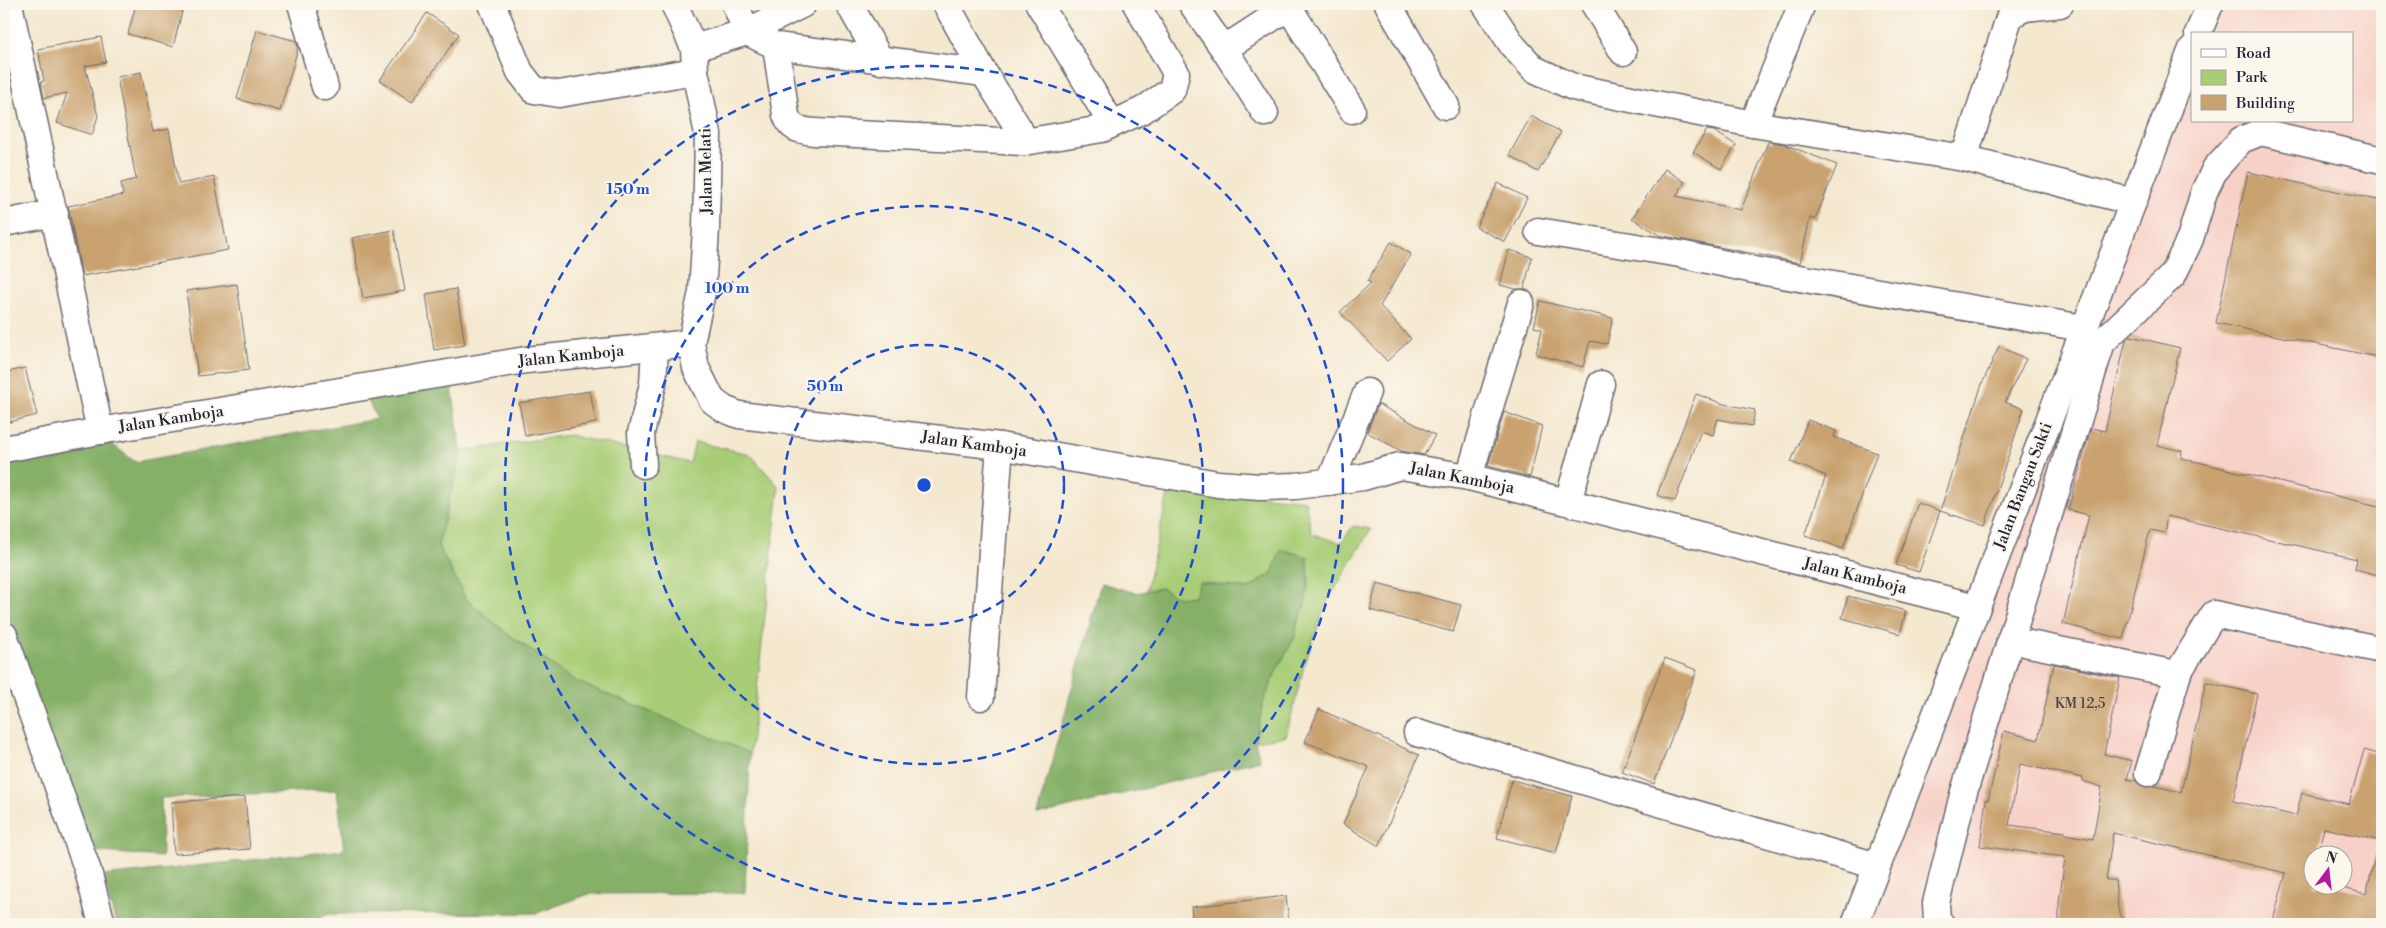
<svg xmlns="http://www.w3.org/2000/svg" width="2386" height="928" viewBox="0 0 2386 928" font-family="'Libre Bodoni',serif">
<style>
.built{fill:#f7d1c7;fill-rule:evenodd}
.green{fill:#a9cd77;stroke:#667859}
.forest{fill:#86b068;stroke:#546952}
.building{fill:#c9a270;fill-rule:evenodd}
.lines{fill:none;stroke-linecap:round;stroke-linejoin:round}
.minor-casing{stroke:#6c676f;stroke-width:29}
.minor{stroke:#fff;stroke-width:26}
.ring{fill:none;stroke:#1d4ed8;stroke-width:2.5;stroke-dasharray:9 6}
.labels{text-anchor:middle;dominant-baseline:central;stroke-width:4;stroke-linejoin:round;paint-order:stroke}
.number-label{font-size:14px;fill:#4c4248}
.street-label{font-size:16px;fill:#22223b;stroke:#fbf7ec}
.centre{fill:#1d4ed8;stroke:#fbf7ec;stroke-width:2.5}
.ring-label{font-size:15px;text-anchor:middle;font-weight:bold;fill:#1d4ed8;stroke:#fbf7ec;stroke-width:4;stroke-linejoin:round;paint-order:stroke}
</style>
<rect width="100%" height="100%" fill="#fbf7ec"/>
<filter id="ink" filterUnits="userSpaceOnUse"><feTurbulence type="fractalNoise" baseFrequency=".02" numOctaves="2"/><feDisplacementMap in="SourceGraphic" scale="10" xChannelSelector="R" yChannelSelector="G"/><feConvolveMatrix kernelMatrix="1 2 1 2 8 2 1 2 1" color-interpolation-filters="sRGB"/></filter>
<filter id="wash" filterUnits="userSpaceOnUse"><feTurbulence type="fractalNoise" baseFrequency=".0096" numOctaves="4" result="noise"/><feDisplacementMap in="SourceGraphic" scale="20" xChannelSelector="R" yChannelSelector="G"/><feGaussianBlur stdDeviation="1.12" result="paint"/><feColorMatrix in="noise" values="0 0 0 0 0 0 0 0 0 0 0 0 0 0 0 0 0 1.4 0 .05"/><feComposite in="paint" operator="in"/></filter>
<g filter="url(#wash)">
<rect width="100%" height="100%" fill="#f4e8cf"/>
<path class="built" d="M2223,4h159v920h-516l326,-845v42h160v-87h-141zM2314,856h30v30h-30z"/>
<g class="green">
<path d="M569,435l121,28 5,-21 55,12 29,33 -29,266 -175,-72 -70,-49 -39,-33 -28,-54 23,-94z"/>
<path d="M1170,486l135,14 7,34 29,9 12,-17 18,3 -44,73 -22,60 -19,74 -31,5 8,-38 14,-34 18,-32 2,-13 8,-19 -33,-32 -24,16 -48,-7 -6,14 -14,2 -19,-10 -15,3z"/>
</g>
<g class="forest">
<path d="M451,380l10,71 -23,94 28,54 39,33 70,49 175,72 -5,140 -156,1 -52,19 -211,1 -12,10h-142l-57,-3 -12,-45 241,-26 -7,-60 -176,8 1,59 -70,-6 -88,-246v-145l104,-19 27,21 242,-43 -13,-26z"/>
<path d="M1281,549l27,8 1,23 -4,25 -8,19 -2,13 -18,32 -14,34 -8,38 5,19 -223,55 64,-232 35,10 25,-5 19,10 14,-2 5,-14 49,7 24,-16z"/>
</g>
<g id="blocks">
<g class="building">
<path d="M136,4h48l-11,43 -45,-13z"/>
<path d="M427,13l32,21 -47,68 -32,-22z"/>
<path d="M257,30l39,11 2,7 -18,63 -43,-12z"/>
<path d="M101,37l5,25 -21,4 13,50 -6,19 -35,-12 10,-30 -23,5 -3,-16 3,-1 -6,-32z"/>
<path d="M141,72l12,60 16,-3 10,55 35,-7 14,73 -146,26 -14,-70 55,-11 -2,-12 15,-4 -19,-102z"/>
<path d="M1531,116l30,16 -23,40 -29,-17z"/>
<path d="M1707,130l7,1 22,14 -15,24 -28,-17z"/>
<path d="M1768,142l16,2 53,21 -22,55 -5,-2 -10,45 -141,-28 -27,-17 33,-49 20,13 -9,14 65,14z"/>
<path d="M2248,172l134,29v157l-166,-35z"/>
<path d="M1498,183l29,15 -22,44 -29,-15z"/>
<path d="M394,230l11,61 -42,7 -11,-60z"/>
<path d="M1391,242l20,12 -31,52 31,33 -24,22 -47,-49 31,-29 -4,-2z"/>
<path d="M1509,250l23,7 -8,32h-8l-16,-4z"/>
<path d="M237,284l12,86 -51,6 -12,-85z"/>
<path d="M456,289l9,56 -31,5 -8,-56z"/>
<path d="M1540,301l73,17 -6,26 -17,-3 -7,26 -47,-13 6,-25 -8,-2z"/>
<path d="M2131,336l49,12 -23,97 25,6 -1,7 201,49v69l-27,-7 2,-10 -190,-43 -3,17 -14,-3 -27,109 -60,-15 26,-109 -21,-5 23,-82 14,3 21,-91z"/>
<path d="M1999,346l27,13 -21,43 19,7 -39,116 -45,-14 42,-127z"/>
<path d="M25,368l12,47 -31,8 -2,-50z"/>
<path d="M590,391l6,32 -71,13 -6,-33z"/>
<path d="M1696,394l28,10 31,6 -3,16 -34,-7 -5,16 -12,-4 -26,70 -18,-6z"/>
<path d="M1378,404l57,31 -11,20 -23,-4 -34,-19z"/>
<path d="M1504,412l38,14 -12,51 -42,-11z"/>
<path d="M1808,420l28,11 -2,6 43,16 -34,96 -38,-14 21,-59 -35,-14z"/>
<path d="M1918,503l22,8 -21,61 -23,-7z"/>
<path d="M1377,583l84,22 -8,27 -83,-22z"/>
<path d="M1848,596l58,15 -6,23 -58,-16z"/>
<path d="M1665,658l32,12 -43,114 -32,-12z"/>
<path d="M2054,664l66,14 -16,76 28,7 -5,18 9,2 8,6 11,-1 26,6 25,-110 51,12 -24,107 63,15 6,-23 47,11 15,-54 18,5v86l-58,-13 -5,20 -5,-1v39h21l31,8 11,-44 5,1v73h-110l14,-51 -173,-40 -7,47h9l3,28 7,16h-66v-21l6,-46 -85,-11 6,-47 2,1 16,-69 34,9zM2020,764l63,14v3l19,6 -9,52 -28,-5v-2l-56,-7z"/>
<path d="M1319,709l100,46 -40,91 -36,-22 26,-57 -64,-25z"/>
<path d="M1512,780l60,16 -16,57 -59,-15z"/>
<path d="M245,797l5,52 -76,5 -3,-52z"/>
<path d="M1286,896l3,28h-96l-2,-17z"/>
</g>
</g>
</g>
<g filter="url(#ink)">
<use href="#blocks" fill-opacity="0" stroke="#6c676f" stroke-width="1"/>
<g class="lines">
<g class="minor-casing">
<g id="minor">
<path d="M9,4l91,427"/>
<path d="M301,4l24,83"/>
<path d="M492,4l28,68 14,18 25,4 136,-23"/>
<path d="M674,4l20,44 1,23 13,63 -2,95 -4,63 -11,51 5,25 16,32 12,9 15,6 261,31 218,38 42,3 36,-1 67,-9 37,-11 69,11 507,130"/>
<path d="M803,4l-56,28 29,14 208,27 35,56 5,13"/>
<path d="M849,4l32,57"/>
<path d="M946,4l38,69"/>
<path d="M1039,4l73,120"/>
<path d="M1192,4l32,45"/>
<path d="M1287,4l65,106"/>
<path d="M1388,4l58,102"/>
<path d="M1485,4l28,42 21,23 39,18 180,37 211,34 169,44"/>
<path d="M1594,4l29,48"/>
<path d="M2198,34l12,-30"/>
<path d="M776,46l10,69c5,15 14,15 28,17l210,10 78,-13 41,-19 29,-20 4,-17 -40,-69"/>
<path d="M694,48l53,-16 -12,-28"/>
<path d="M1265,113l-41,-64 69,-45"/>
<path d="M1753,124l49,-120"/>
<path d="M1964,158l46,-143 15,-7 35,-4"/>
<path d="M4,223l51,-10"/>
<path d="M1538,231l142,23 74,16 329,58"/>
<path d="M4,449l96,-18 426,-71 165,-17"/>
<path d="M643,465l-2,-32 12,-49 2,-36"/>
<path d="M1469,477l52,-174"/>
<path d="M1330,482l37,-90"/>
<path d="M1568,502l33,-118"/>
<path d="M4,635l84,236 14,53"/>
<path d="M2010,640l161,33h7l36,-59 168,36"/>
<path d="M981,697l19,-251"/>
<path d="M1417,733l460,133"/>
<path d="M2148,773l30,-100"/>
<path d="M1855,924l337,-875"/>
<path d="M1941,924l-4,-3 -1,-18 27,-108 139,-453 71,-67 17,-36 14,-47 11,-23 26,-29 20,-8 121,28"/>
</g>
</g>
<use href="#minor" class="minor"/>
</g>
</g>
<g class="ring">
<circle cx="924" cy="485" r="140"/>
<circle cx="924" cy="485" r="279"/>
<circle cx="924" cy="485" r="419"/>
</g>
<g class="labels">
<g class="number-label">
<text x="2080" y="704">KM 12,5</text>
</g>
<g class="street-label">
<text transform="translate(706 171) rotate(-91)">Jalan Melati</text>
<text transform="translate(571 356) rotate(-6)">Jalan Kamboja</text>
<text transform="translate(171 419) rotate(-9)">Jalan Kamboja</text>
<text transform="translate(974 444) rotate(8)">Jalan Kamboja</text>
<text transform="translate(1462 478) rotate(11)">Jalan Kamboja</text>
<text transform="translate(2023 486) rotate(-69)">Jalan Bangau Sakti</text>
<text transform="translate(1855 576) rotate(14)">Jalan Kamboja</text>
</g>
</g>
<circle cx="924" cy="485" r="8" class="centre"/>
<g class="ring-label">
<text x="628" y="194">150 m</text>
<text x="727" y="293">100 m</text>
<text x="825" y="391">50 m</text>
</g>
<rect width="2386" height="928" fill="none" stroke="#fbf7ec" stroke-width="20"/>
<rect x="2191" y="32" width="162" height="90" fill="#fbf7ec" stroke="#a4a2a5"/>
<rect x="2201" y="49" width="25" height="8" fill="#ffffff" stroke="#a4a2a5"/>
<text x="2236" y="58" font-size="15" fill="#22223b">Road</text>
<rect x="2201" y="70" width="25" height="15" fill="#a9cd77" stroke="#a4a2a5"/>
<text x="2236" y="82" font-size="15" fill="#22223b">Park</text>
<rect x="2201" y="95" width="25" height="15" fill="#c9a270" stroke="#a4a2a5"/>
<text x="2236" y="108" font-size="15" fill="#22223b">Building</text>
<g transform="translate(2328 870) rotate(15)"><circle r="24" fill="#fbf7ec" stroke="#a4a2a5"/>
<path d="M0-4L9 19L0 12L-9 19Z" fill="#b5179e"/>
<text y="-8" font-size="14" font-weight="bold" text-anchor="middle" fill="#22223b">N</text>
</g>
</svg>
